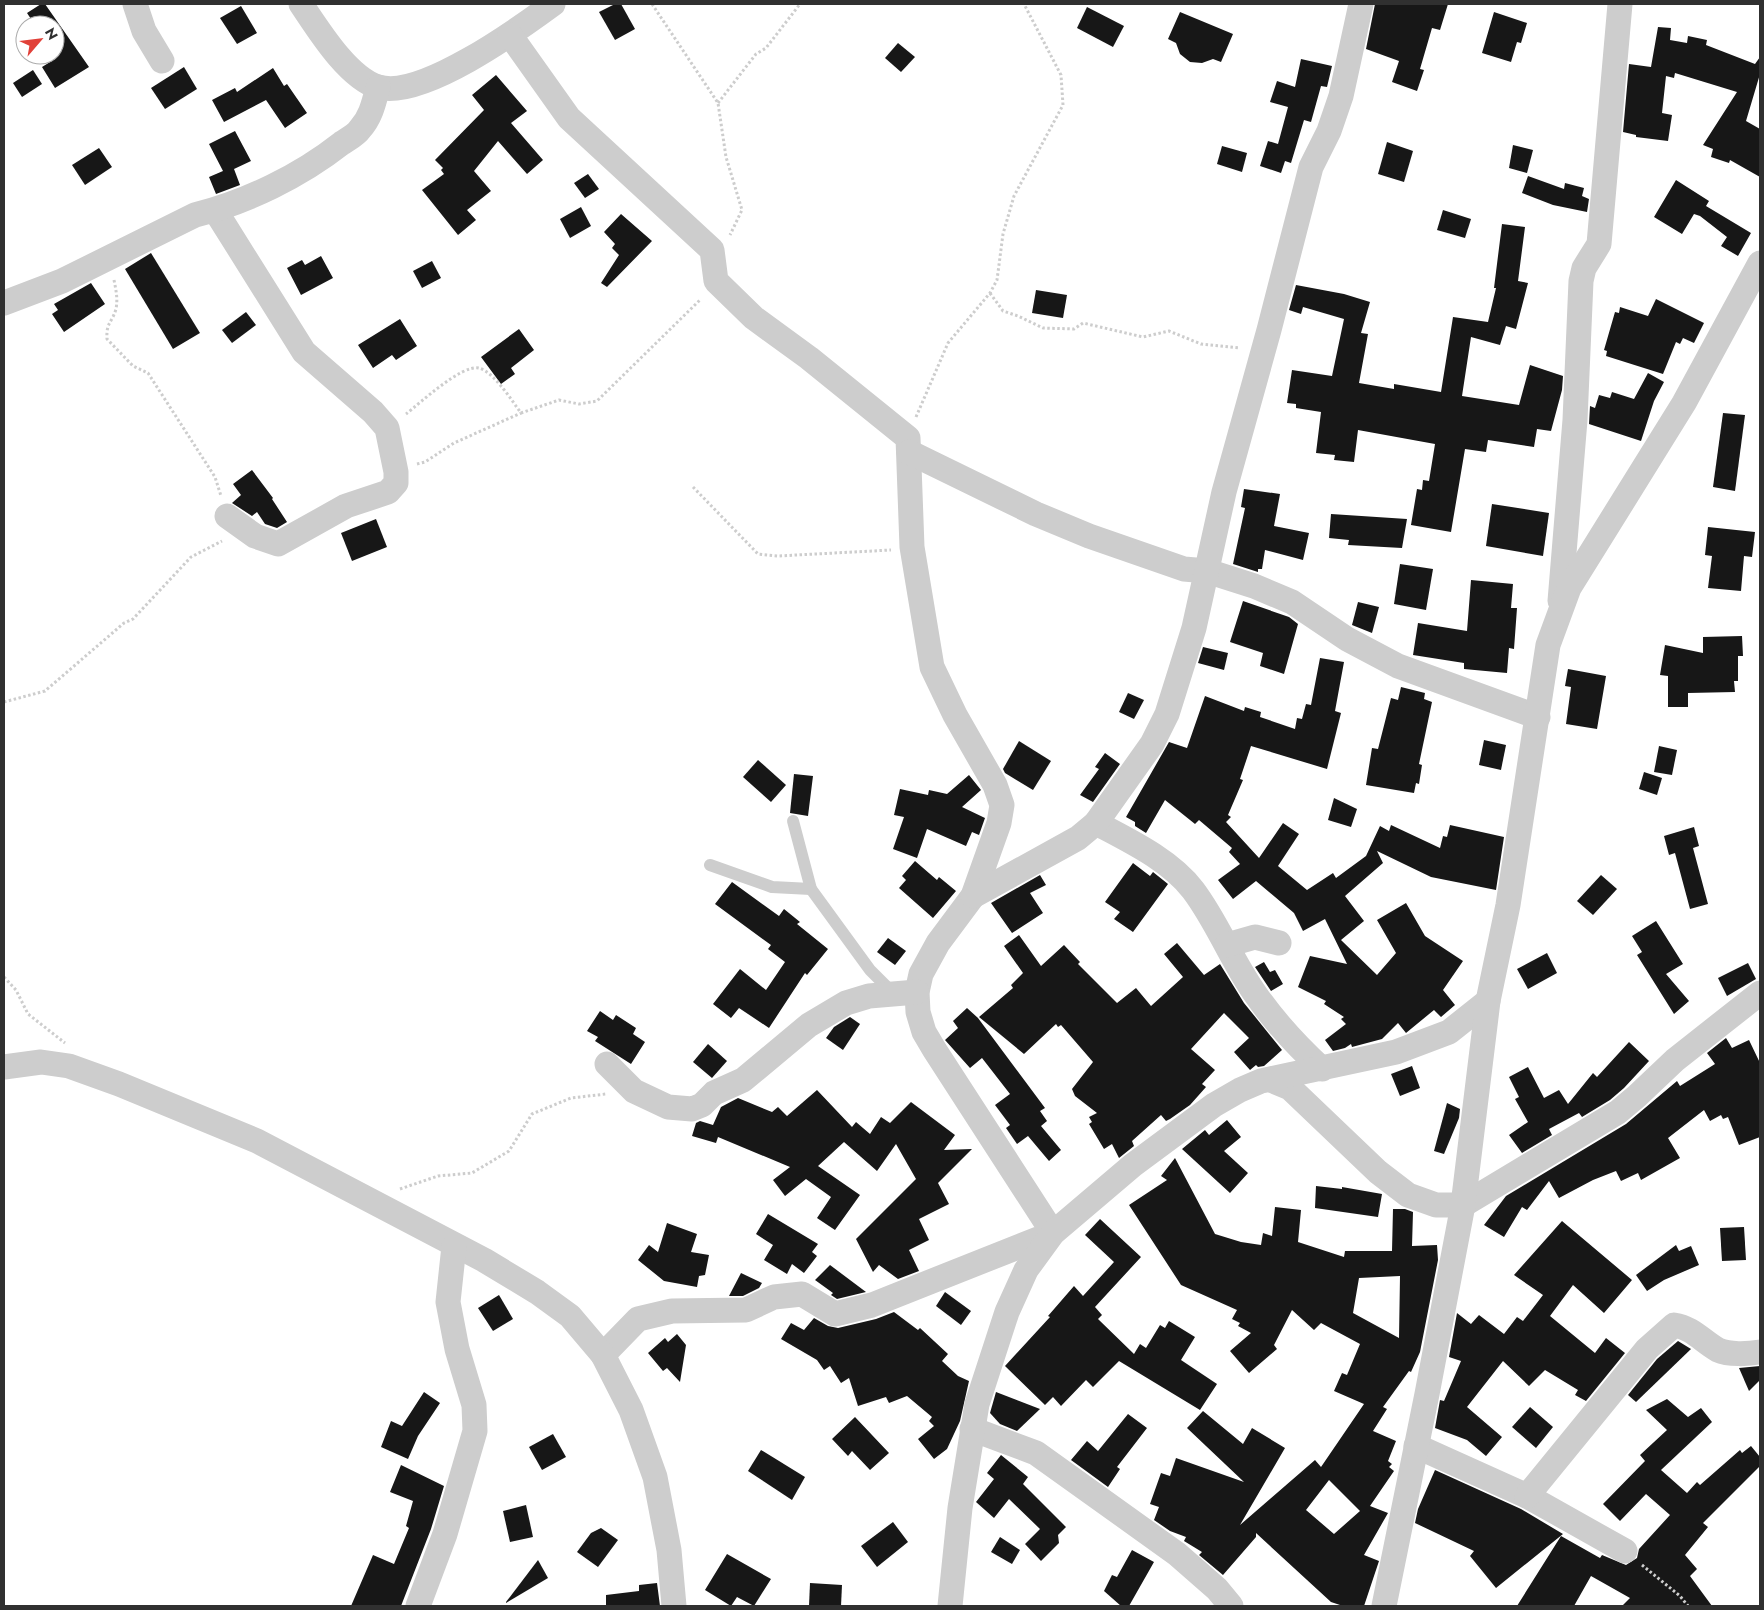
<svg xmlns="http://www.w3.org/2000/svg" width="1764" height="1610" viewBox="0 0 1764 1610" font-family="Jost,sans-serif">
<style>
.building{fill:#171717;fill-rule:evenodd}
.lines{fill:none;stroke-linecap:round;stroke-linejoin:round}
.path{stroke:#cdcdcd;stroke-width:3;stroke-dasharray:2.5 2.5;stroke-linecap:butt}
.service{stroke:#cdcdcd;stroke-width:12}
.minor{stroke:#cdcdcd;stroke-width:25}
</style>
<rect width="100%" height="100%" fill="#fff"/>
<g class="building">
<path d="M41,4h4l44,63 -34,21 -13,-21 13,-8v-34h-20l-8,-12z"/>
<path d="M615,4h6l14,25 -20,11 -16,-28z"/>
<path d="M1375,4h73l-8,26 -8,-2 -12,41 4,1 -7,21 -25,-9 7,-21 -33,-12z"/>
<path d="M241,6l16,27 -20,11 -17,-26z"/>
<path d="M1087,7l37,19 -11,21 -36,-19z"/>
<path d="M1180,12l53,22 -12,28 -8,-3 -11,4 -12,-1 -10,-8 -4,-11 -8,-4z"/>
<path d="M1494,12l33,11 -6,20 -4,-1 -6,20 -29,-9z"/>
<path d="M1658,27l13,1 -1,12 17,3 1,-7 19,4 -1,5 49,19 5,-7v17l-14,47 14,8v48l-30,-17 -1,3 -18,-6 2,-8 -10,-4 34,-53 -62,-19 -1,5 -8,-2 -4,37 10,2 -4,26 -32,-4v-2l-13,-3 6,-68 22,3z"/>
<path d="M898,43l17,14 -14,15 -16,-14z"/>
<path d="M1301,59l31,7 -5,21 -6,-1 -10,36 -7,-2 -13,43 -6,-2 -4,12 -21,-7 8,-25 10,3 10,-37 -18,-5 7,-21 18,6z"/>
<path d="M184,67l13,22 -32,20 -14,-21z"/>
<path d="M273,68l11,18 3,-2 20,29 -22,15 -19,-28 -42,22 -12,-22 23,-12 2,4z"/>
<path d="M33,70l9,14 -20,13 -9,-14z"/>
<path d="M496,75l31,36 -16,12 32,37 -16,14 -29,-33 -24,30 17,20 -24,19 9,10 -18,15 -36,-45 22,-16 -3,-4 2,-2 -8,-8 49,-50 -12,-15z"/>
<path d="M235,131l16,30 -17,8 6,16 -24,9 -7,-17 14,-6 -14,-27z"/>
<path d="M1387,142l26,9 -9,31 -26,-8z"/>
<path d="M1513,145l20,5 -6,23 -18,-5z"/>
<path d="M1222,146l25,7 -5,19 -25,-8z"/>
<path d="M99,148l13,19 -27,18 -13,-20z"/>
<path d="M588,174l11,15 -14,9 -11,-15z"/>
<path d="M1528,176l36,13 1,-6 19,5 -2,8 7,3 -2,13 -34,-7 -31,-12z"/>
<path d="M1676,180l33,21 -3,5 45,27 -13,23 -17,-10 6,-9 -27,-21 -6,-2 -12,20 -28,-17z"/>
<path d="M581,207l10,19 -21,12 -10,-19z"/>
<path d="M1443,210l28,9 -6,19 -28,-8z"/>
<path d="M621,214l31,27 -45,46 -6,-4 18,-28 -7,-7 3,-4 -11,-12z"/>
<path d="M1502,224l23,3 -7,54 10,2 -12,46 -10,-3 -6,19 -29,-8 -9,59 57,9 11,-40 33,11 -1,14 -11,41 -14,-2 -3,18 -46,-7 -2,12 -21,-3 -14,83 -40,-7 6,-36 5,1 1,-10 6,1 6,-37 -77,-14 -4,32 -20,-2 1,-5 -19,-2 5,-41 -25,-4v-4l-9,-1 5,-33 40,6 12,-57 -41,-12 -2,7 -12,-4 7,-25 48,9 26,8 -9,31 7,1 -9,49 35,6v-5l47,8 12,-75 35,5 8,-34h-2z"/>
<path d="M151,253l49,80 -27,16 -48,-80z"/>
<path d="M321,256l12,22 -32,17 -14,-27 15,-8 3,5z"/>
<path d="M432,261l9,17 -19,10 -9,-17z"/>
<path d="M91,283l14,21 -41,28 -12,-18 6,-4 -4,-6z"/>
<path d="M1036,290l31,5 -4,23 -31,-5z"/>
<path d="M1656,299l48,24 -10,20 -11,-5 -3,6 -4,-2 -13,32 -57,-18 1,-5 -3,-1 11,-38 4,1 1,-6 28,9z"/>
<path d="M246,312l10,13 -24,18 -10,-13z"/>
<path d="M400,319l17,27 -21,14 -4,-5 -19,13 -15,-23z"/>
<path d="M519,329l15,21 -23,18 4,6 -14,10 -20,-27z"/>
<path d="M1648,373l16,9 -10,19 -13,40 -52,-17 1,-18 5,2 4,-13 11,3 2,-6 22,7z"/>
<path d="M1723,413l22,2 -10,76 -22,-4z"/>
<path d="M252,470l21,28 -1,1 15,23 -10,6 -12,-4 -8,-12 -5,4 -20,-13 9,-8 -8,-11z"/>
<path d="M1244,489l36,5 -6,32 35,7 -6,27 -38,-10 -3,19h-4v3l-25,-8 12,-56 -4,-1z"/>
<path d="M1492,504l57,9 -6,43 -57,-10z"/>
<path d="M1331,514l76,5 -5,29 -54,-3 1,-5 -20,-2z"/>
<path d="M376,519l11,28 -35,14 -11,-28z"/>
<path d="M1708,527l47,5 -3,25 -8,-1 -3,35 -33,-3 4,-32 -7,-1z"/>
<path d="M1400,564l33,5 -7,41 -32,-6z"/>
<path d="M1471,580l42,4 -2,24h6l-3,41 -5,-1 -2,25 -43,-4v-6l-51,-8 5,-32 49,8z"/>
<path d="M1243,601l46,16 9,7 -14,50 -24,-8 3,-13 -33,-11z"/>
<path d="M1358,602l21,5 -7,26 -20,-8z"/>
<path d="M1742,636l1,20h-5v25h-4l1,11 -47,1v14h-20v-31l-8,-1 5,-30 38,8v-16z"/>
<path d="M1203,647l25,6 -4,17 -26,-7z"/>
<path d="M1320,658l24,4 -9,49 6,2 -14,56 -76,-23 -11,33 3,1 -15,35 3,2 -5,5 33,36 24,-35 16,11 -21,32 29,24 26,-17 3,5 30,-22 14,-30 9,5 2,-6 49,23 3,-12 4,1 3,-12 54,12 -8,53 -65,-13 -54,-26 6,12 -38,33 19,25 -23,19 36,35 19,-22 -19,-33 29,-17 19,33 38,25 -20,29 12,15 -14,12 -7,-7 -28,23 -8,-10 -16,16 -30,8 -1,-3 -6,4 -12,3 -8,-11 21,-16 -5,-5 3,-2 -20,-13 2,-3 -28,-14 12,-31 37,8 -22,-45 -22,12 -9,-18 -38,-32 -23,18 -15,-19 22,-16 -11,-12 3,-4 -33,-28 -4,4 -30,-24 -19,33 -11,-7v-4l-9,-5 43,-75 18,6 18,-52 39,15 1,-4 16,5 -1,5 35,12 2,-11 5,1 4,-15 5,1z"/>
<path d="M1568,669l38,7 -9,53 -31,-5 5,-37 -6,-1z"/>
<path d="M1401,687l24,6 -1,6 8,3 -13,62 3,1 -3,19 -3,-1 -2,10 -48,-8 6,-37 6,1 13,-51 7,2z"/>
<path d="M1128,693l16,7 -10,19 -15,-7z"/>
<path d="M1484,740l22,5 -5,25 -22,-5z"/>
<path d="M1019,741l32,20 -18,29 -28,-17 -2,-4z"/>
<path d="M1659,746l18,4 -5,25 -18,-3z"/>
<path d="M1105,753l15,11 -27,38 -13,-7 19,-26 -4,-2z"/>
<path d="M758,760l28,25 -15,17 -28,-25z"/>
<path d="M1644,772l18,6 -5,17 -18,-6z"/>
<path d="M794,774l19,2 -5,40 -18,-3z"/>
<path d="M969,775l12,15 -19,17 23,11 -6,17 -7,-3 -6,14 -39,-17 -10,29 -24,-9 11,-32 -10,-2 6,-26 28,6 1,-5 18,4z"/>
<path d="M1334,798l23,11 -6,18 -23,-7z"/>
<path d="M1694,827l5,19 -6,2 15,56 -18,5 -15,-56 -6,2 -5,-19z"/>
<path d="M915,861l22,19 2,-3 17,14 -23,27 -34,-30 7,-8 -4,-4z"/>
<path d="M1133,863l17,13 3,-4 15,12 -35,48 -19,-13 6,-7 -15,-10z"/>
<path d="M1040,875l6,10 -16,8 13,20 -31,20 -21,-30z"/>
<path d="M1601,875l16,14 -24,26 -16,-14z"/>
<path d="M732,882l47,34 5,-7 16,13 -3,2 31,25 -21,26 -2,-2 -36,55 -30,-20 -8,10 -18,-14 27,-35 26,21 19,-28 -17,-13 3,-4 -56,-41z"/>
<path d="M1656,921l27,43 -17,10 23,27 -15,13 -37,-59 5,-3 -10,-16z"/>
<path d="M1019,935l22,31 23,-21 16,17 -2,2 39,39 19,-15 15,18 32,-29 -19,-23 13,-11 27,32 16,-11 24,39 38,47 -18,16 -6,1 -2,-2 -6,5 -16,-18 15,-14 -25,-25 -33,36 24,21 -13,14 4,3 -16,18 -20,14 -4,2 -5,-6 -29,26 2,5 -15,12 -7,-14 -8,5 -15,-25 3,-2 -3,-5 8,-4 -22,-17 -3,-7 21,-27 -32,-37 -3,2 -2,-3 -32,30 -45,-37 34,-29 -2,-3 12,-12 -19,-27z"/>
<path d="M888,938l18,13 -11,14 -18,-13z"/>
<path d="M1547,953l10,20 -29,16 -11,-20z"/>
<path d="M1264,962l6,10 5,-2 8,14 -12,7 -16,-24z"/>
<path d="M1748,963l8,16 -29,17 -9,-18z"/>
<path d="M967,1008l11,10 67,90 -5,3 7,10 -6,5 20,24 -12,11 -21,-25 -11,8 -11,-16 4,-3 -15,-20 15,-11 -28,-36 -12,10 -25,-28 13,-12 -5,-7z"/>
<path d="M600,1011l13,9 3,-5 20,13 -3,6 12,8 -14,22 -36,-23 3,-4 -11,-6z"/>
<path d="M850,1017l10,7 -17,26 -17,-12 8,-11z"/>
<path d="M1726,1038l6,10 17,-8 11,23v74l-21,8 -11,-28 -5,2 -2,-4 -11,6 -6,-11 -36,28 12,20 -39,22 -3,-7 -17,8 -5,-10 -23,9 -34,18 -10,-17 -22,29 -5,-3 -18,30 -20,-12 22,-29 120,-72 51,-43 3,5 35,-22 -8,-11z"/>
<path d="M1629,1042l20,19 -25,27 -14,12 -28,17 -3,-4 -30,16 3,6 -30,18 -13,-18 19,-13 -13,-23 4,-2 -10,-20 19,-10 16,31 15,-8 9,14 25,-31 4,4z"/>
<path d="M708,1044l19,17 -15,17 -19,-16z"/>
<path d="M1412,1066l8,22 -20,8 -9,-22z"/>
<path d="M817,1090l35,37 4,-5 14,12 11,-17 9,6 21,-21 44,33 -11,15 28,-1 -34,34 11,21 -30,15 10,21 -20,10 10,21 -21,8 -19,-14 -6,7 -17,-33 60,-60 -20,-35 -19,27 -33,-29 -26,24 42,29 -25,35 -18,-12 14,-21 -25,-18 -21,17 -12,-16 17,-13 -72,-30 -2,6 -24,-7 4,-13 4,-2 13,4 8,-18 17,-9 34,14 6,-5 9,9z"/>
<path d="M1447,1103l13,6 -1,9 -15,36 -10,-3z"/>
<path d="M1227,1120l14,17 -17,14 24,22 -18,20 -48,-44 23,-19 4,5z"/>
<path d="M1175,1158l40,76 26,8 20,3 2,-12 9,3 3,-29 26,3 -3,32 46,15 1,-6h47l1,-42h12l8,3 -1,34 25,-1 1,15 -18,92 -9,20 -2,-1 -26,36 4,2 -14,22 23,10 -8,20 4,3 -3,3 5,4 -24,35 18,7 -24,42 15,6 -15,45h-21l-12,-4 -75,-69v4l-33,38 -24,-20 3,-3 -18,-11 2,-4 -16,-6 -16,-11 5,-13 -9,-3 11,-31 9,3 6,-18 68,24 -57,-54 16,-17 40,33 9,-16 33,20 -45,77 75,-65 6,7 43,-63 -30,-13 8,-18 5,2 13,-31 -39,-21 -7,7 -22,-20 -18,35 3,4 -28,24 -19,-22 21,-18 -13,-7 2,-3 -8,-4 5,-9 -56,-25 -52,-80 38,-25 -6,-4zM1400,1276l-1,62 -46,-25 6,-35zM1329,1480l31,31 -26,23 -28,-24z"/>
<path d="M1316,1186l26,3v-2l40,7 -4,23 -63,-9z"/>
<path d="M768,1214l50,30 -6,8 5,4 -13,17 -12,-9 -5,10 -23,-14 9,-15 -17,-11z"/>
<path d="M1100,1219l41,38 -46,50 7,8 -4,4 36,35 6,-10 6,4 14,-23 5,3 4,-7 26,16 -14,23 36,24 -17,26 -81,-49 -26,26 -7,-7 -25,26 -8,-9 -8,8 -40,-39 45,-49 -2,-1 26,-30 9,10 31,-34 -29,-27z"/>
<path d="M1562,1221l70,59 -28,33 -31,-28 -23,31 45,37 11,-15 19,15 -39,48 -11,-6 3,-5 -33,-20 -16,16 -26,-25 -36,46 35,30 -16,19 -19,-16 -32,-12 5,-28 4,1 17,-40 -12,-4 8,-44 14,11 8,-9 25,19 13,-17 6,4 20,-26 -29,-20z"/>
<path d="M667,1223l30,11 -6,18 18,3 -4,20 -6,1 -2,11 -33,-6 -26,-21 11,-15 9,7z"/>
<path d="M1744,1227l2,33 -24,1 -2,-33z"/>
<path d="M1676,1245l3,6 12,-5 8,19 -35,15 -17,11 -11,-16z"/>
<path d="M830,1265l36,27 -29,7 -6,-4 2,-2 -18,-13z"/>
<path d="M741,1273l21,10 -3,5 -16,8h-14z"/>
<path d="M945,1292l26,19 -10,14 -25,-19z"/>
<path d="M499,1295l14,24 -20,12 -15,-23z"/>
<path d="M894,1312l24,18 2,-2 28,26 -6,7 16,15 11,5 -9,40 -13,28 -13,10 -16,-20 16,-13 -5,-5 3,-4 -25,-21 -18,7 -3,-6 -28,9 -9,-28 -8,5 -11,-17 -6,4 -7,-10 -36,-21 10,-16 13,7 10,-12 14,8 10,2 38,-9z"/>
<path d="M677,1334l9,11 -6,37 -13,-14 -4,3 -15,-18 17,-15 3,4z"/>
<path d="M1678,1341l13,8 -55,53 -8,-7 29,-36z"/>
<path d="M1760,1366v14l-11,11 -10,-23z"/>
<path d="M424,1392l16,11 -22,33 -10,23 -27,-12 10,-26 11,5z"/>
<path d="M996,1392l44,17 -23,22 -17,-7 -10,-11z"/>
<path d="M1667,1399l21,18 13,-9 11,14 -51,48 26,23 10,-11 3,3 40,-35 2,3 9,-7 9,11v9l-57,57 5,4 -23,28 12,14 -7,7 22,30h-90l8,-8 -39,-22 -17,30h-57l44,-70 39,22 2,-3 24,10 11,-7 2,-9 31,-34 -24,-21 -26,27 -17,-17 42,-43 -5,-6 27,-25 -21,-20z"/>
<path d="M1530,1407l23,20 -17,21 -24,-21z"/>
<path d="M1128,1414l19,14 -30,39 3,2 -12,18 -37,-27 16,-19 11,10z"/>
<path d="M855,1417l34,36 -19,17 -18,-19 -4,5 -16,-17z"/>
<path d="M553,1434l13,23 -24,13 -13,-23z"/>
<path d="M761,1450l44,27 -13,23 -44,-29z"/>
<path d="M1001,1455l27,22 -5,7 43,43 -8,8 1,8 -18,18 -16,-17 15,-15 -31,-30 -15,19 -18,-16 18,-23 -7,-6z"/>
<path d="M401,1465l43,21 -13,43 -30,77h-50l22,-51 21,9 15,-36 -3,-2 7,-25 -23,-9z"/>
<path d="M1435,1470l86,39 42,25 -67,54 -26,-32 4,-5 -59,-28 3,-14z"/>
<path d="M526,1505l7,32 -23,5 -7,-31z"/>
<path d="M893,1522l15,20 -31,25 -16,-21z"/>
<path d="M601,1528l17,12 -20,27 -21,-15 14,-19z"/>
<path d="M1000,1537l20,13 -8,14 -21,-12z"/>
<path d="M1132,1550l22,12 -25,44h-8l-17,-15 8,-16 5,2z"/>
<path d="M727,1554l44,25 -17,27 -17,-9 -6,9 -26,-16z"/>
<path d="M538,1560l10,18 -42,25v-1z"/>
<path d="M657,1583l3,23h-54v-11l33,-4v-6z"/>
<path d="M810,1583l32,2 -1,21h-32z"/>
</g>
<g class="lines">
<g class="path">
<path d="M652,4l66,99 8,54 16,53 -12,25"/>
<path d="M718,103l38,-49 10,-6 34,-44"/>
<path d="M114,280c2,10 4,19 2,29 -4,14 -10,13 -9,30l26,27 15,7 67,104 6,19"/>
<path d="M990,293l13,18 15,5 25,12 31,1 9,-6 60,14 26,-6 32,13 39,4"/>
<path d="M406,414c14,-11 56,-50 73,-46 15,4 33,33 42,45l38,-13 20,4 18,-3 104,-102"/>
<path d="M916,417l32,-74 42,-50 7,-13 6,-46 11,-38 49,-91 -2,-30 -37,-71"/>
<path d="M417,464l8,-2 29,-19 67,-30"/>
<path d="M693,487l65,67 20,2 113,-6"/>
<path d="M4,702l41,-11 79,-68 9,-4 58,-62 31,-16"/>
<path d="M4,977l12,13 12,24 37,29"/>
<path d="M400,1189l38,-13 34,-3 37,-22 23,-37 39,-16 35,-4"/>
<path d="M1642,1565l38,31 8,10"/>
</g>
<g class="service">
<path d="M793,821l18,68 59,81 23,23"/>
<path d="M710,865l62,22 39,2"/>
</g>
<g class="minor">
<path d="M135,4l9,27 18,30"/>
<path d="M301,4c17,25 46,73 77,83 43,13 141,-58 175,-83"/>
<path d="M510,35l59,83 143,132 4,31 38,37 55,40 99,80 4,109 20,120 23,48 40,70 7,20 -3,18 -26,73 -35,47 -17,31 -4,18 1,20 6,20 10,17 119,184 -181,72 -37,9 -33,-20 -28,3 -28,13 -74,1 -34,8 -35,36"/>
<path d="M215,210l89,142 69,60 14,16 9,44v11l-8,9 -42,14 -68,38 -23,-8 -28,-20"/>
<path d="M4,303l58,-22 133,-66c52,-13 105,-39 147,-72 6,-4 14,-8 18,-14 11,-12 14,-27 18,-42"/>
<path d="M909,452l127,62 53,22 95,33 23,2 47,15 38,16 55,37 51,27 140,51"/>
<path d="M1560,601l15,-181 6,-139 3,-13 15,-24 21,-240"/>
<path d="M1096,823c34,18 74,37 97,67 25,33 39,72 63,105 19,27 41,51 66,74"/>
<path d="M973,896l105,-58 18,-15 56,-79 15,-30 27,-86 30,-136 45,-162 42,-163 18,-36 12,-35 20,-92"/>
<path d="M1227,945l28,-8 24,6"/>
<path d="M607,1064l27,27 34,16 24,2 10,-4 12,-12 29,-13 66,-55 37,-22 23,-7 48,-4"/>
<path d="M4,1067l37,-5 28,4 50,18 138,57 227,119 53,32 33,24 33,39 28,55 24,67 14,73 5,56"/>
<path d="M1271,1080l19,8 88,84 30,23 28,10h27l155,-93 19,-16 38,-36 85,-67"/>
<path d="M972,1429l64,24 141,101 40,35 14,17"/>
<path d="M1416,1446l111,50 98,55"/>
<path d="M1527,1496l120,-147 27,-24c19,3 28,16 44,25 11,5 30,4 42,2"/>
<path d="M418,1606l27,-72 30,-103 -1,-26 -17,-56 -9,-47 6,-56"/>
<path d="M950,1606l10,-98 17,-104 30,-92 19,-42 27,-37 80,-68 81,-60 26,-15 21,-9 135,-29 53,-20 39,-31"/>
<path d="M1384,1606l43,-212 36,-189 25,-204 20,-96 40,-260 21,-57 115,-185 76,-140"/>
</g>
</g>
<rect width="1764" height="1610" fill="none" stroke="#303030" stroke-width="10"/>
<g transform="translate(40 40) rotate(62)"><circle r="24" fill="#ffffff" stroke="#acacac"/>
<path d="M0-4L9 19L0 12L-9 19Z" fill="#e14139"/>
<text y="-8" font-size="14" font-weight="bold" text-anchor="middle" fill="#303030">N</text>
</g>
</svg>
